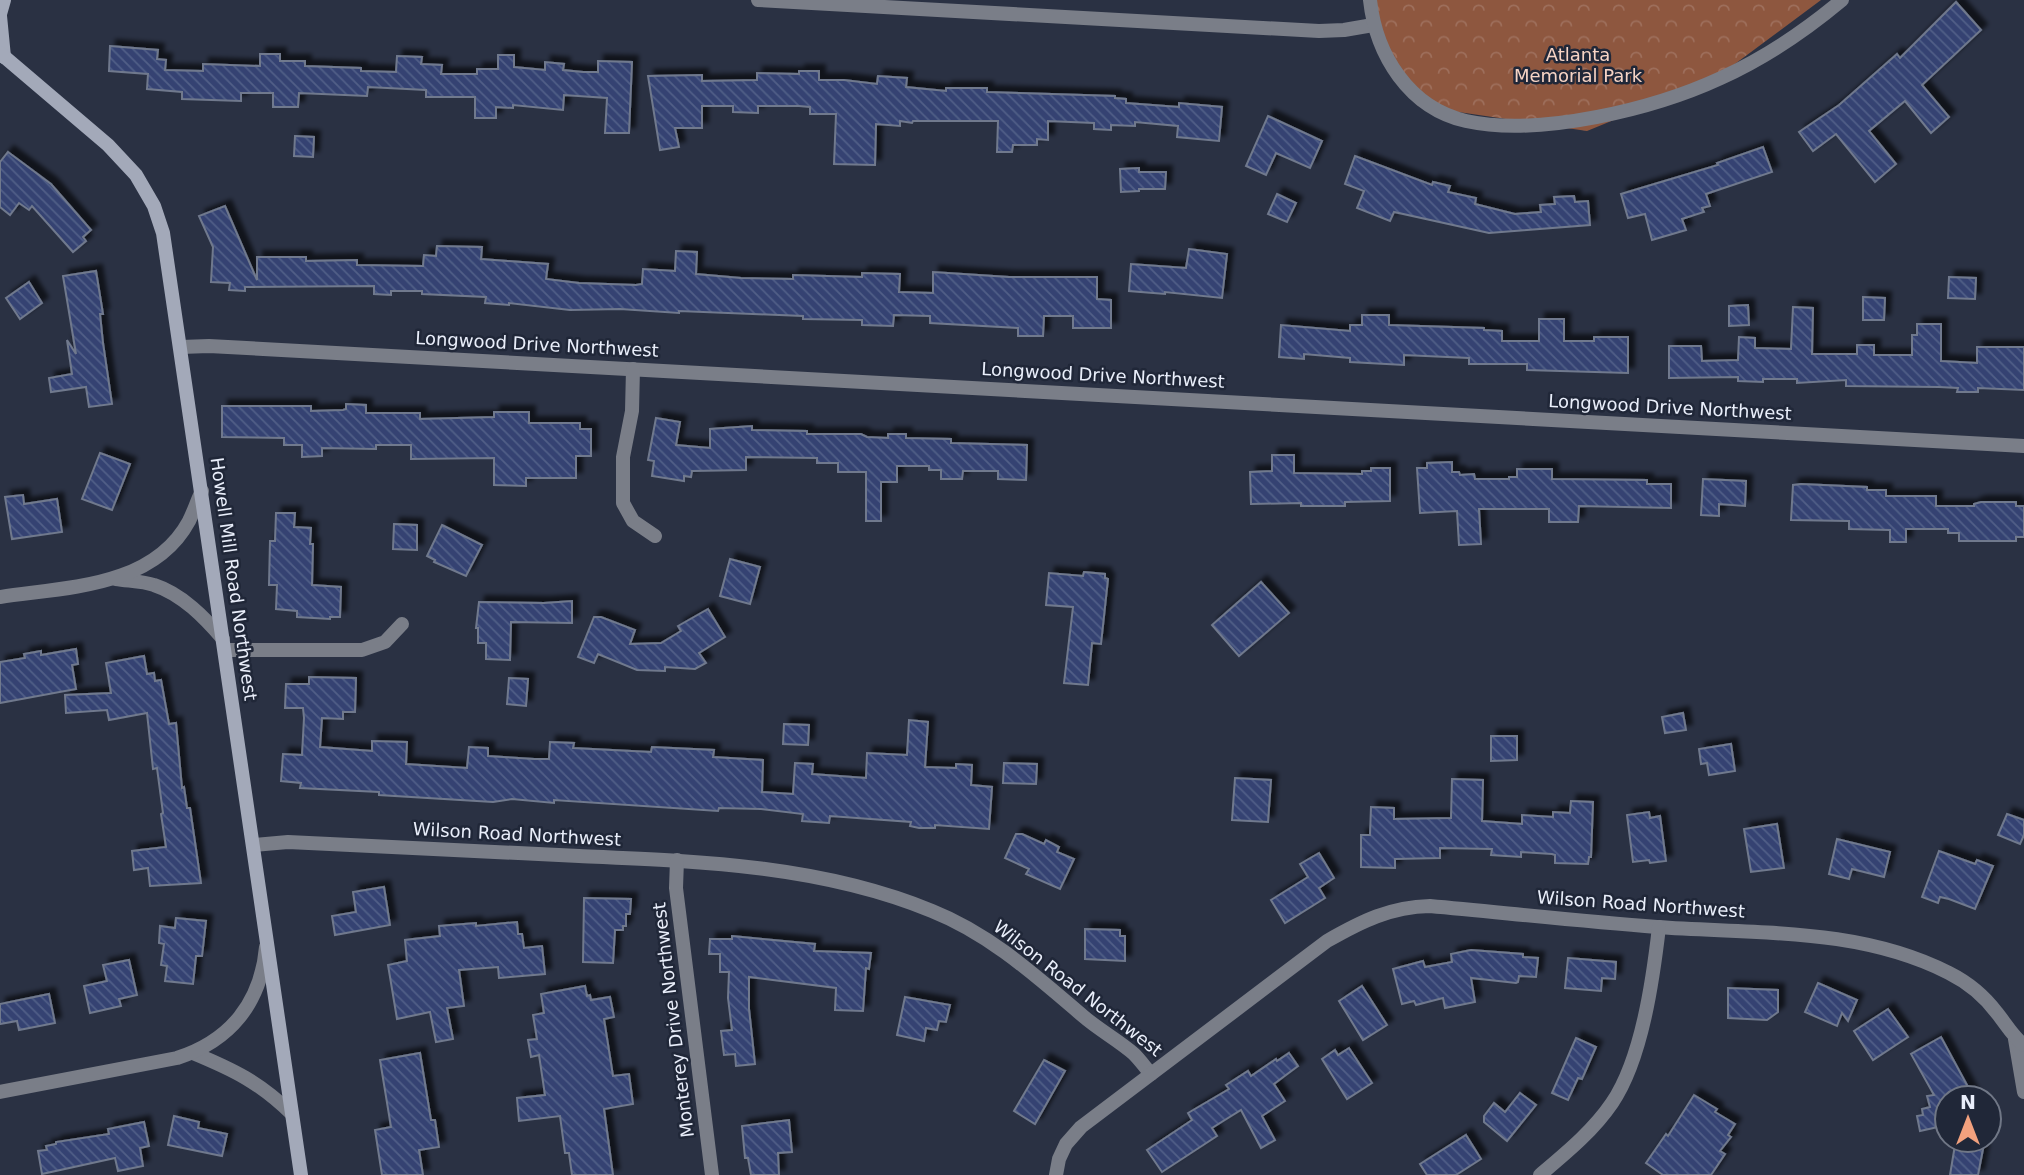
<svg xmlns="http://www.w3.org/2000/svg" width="2024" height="1175" viewBox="0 0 2024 1175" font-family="'DejaVu Sans',sans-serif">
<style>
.forest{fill:url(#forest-crowns)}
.building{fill:url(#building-back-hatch);stroke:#70798d;stroke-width:2;filter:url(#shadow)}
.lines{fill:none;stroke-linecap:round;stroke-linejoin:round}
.minor{stroke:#7a7e88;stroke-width:14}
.secondary{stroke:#a3a9b9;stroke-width:14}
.labels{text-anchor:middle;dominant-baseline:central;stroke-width:5;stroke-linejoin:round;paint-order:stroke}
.park-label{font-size:18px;fill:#f7d4c5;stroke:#202738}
.street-label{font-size:18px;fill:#e9eefa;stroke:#202738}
</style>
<defs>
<pattern id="forest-crowns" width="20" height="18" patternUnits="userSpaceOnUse" patternTransform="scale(1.75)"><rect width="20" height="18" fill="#8e573f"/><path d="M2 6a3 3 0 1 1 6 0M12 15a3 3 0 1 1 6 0" fill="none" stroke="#9e6f5c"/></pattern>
<pattern id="building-back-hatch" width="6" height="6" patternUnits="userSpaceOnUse" patternTransform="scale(1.75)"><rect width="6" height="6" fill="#344372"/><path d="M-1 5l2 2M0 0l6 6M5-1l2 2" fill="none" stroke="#515e87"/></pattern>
<filter id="shadow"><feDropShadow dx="6" dy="-6" stdDeviation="2" flood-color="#0009"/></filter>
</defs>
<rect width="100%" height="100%" fill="#2a3143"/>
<path class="forest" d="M1375,0h446l-105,78 -129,53 -169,-25 -50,-77z"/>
<g class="building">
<path d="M1956,2l25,28 -59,55 27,32 -18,16 -26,-32 -36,30 27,33 -21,18 -39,-48 -23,17 -14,-19 40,-27 58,-51 3,4z"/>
<path d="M110,46l48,4 -1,9 9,1 -1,10 38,1v-7l57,2v-12h20v7h25v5l56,2v3l35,1 1,-16 25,1 -1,7 21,1 -1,9h36v-5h21v-14h16v12l31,3v-8l19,2 -1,6 20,2h15v-11l34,1 -3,71h-24l2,-35 -43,-3 -1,15 -50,-5v3l-17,-1v11h-21v-21h-49v-7l-58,-3 -1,9 -68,-3 -1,14h-25v-14h-32v8l-59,-2v-7l-35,-3 1,-15 -39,-3z"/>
<path d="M799,71h20v9h25l33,4 1,-8 29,2 -1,9 40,4v-3h41v4l128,4v2l11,1v4l53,4v-4l43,4 -3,34 -42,-4 1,-11 -43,-4v4l-24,-1v5l-17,-1v-6l-46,-2v19l-11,-1v6h-24l-1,7h-15l1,-31h-85l-1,2 -12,-2v5l-24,-2 -1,41 -41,-1 2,-50h-26v-7l-11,-1h-41v7l-25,-1v-6h-31v22h-27l4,19 -19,3 -12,-74 54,-1v6l55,-1v-7l42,1z"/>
<path d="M1268,116l54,25 -12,27 -34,-15 -10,22 -20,-9z"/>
<path d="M295,136l19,1 -1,20 -19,-1z"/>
<path d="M1763,147l9,25 -66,22 4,12 -8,2 2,4 -22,7 4,11 -34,10 -7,-26 -17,4 -7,-24 97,-29 -1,-2z"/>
<path d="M8,152l43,32 40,46 -8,7 3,4 -13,11 -41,-46 -3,4 -10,-7 -9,12 -10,-8v-45z"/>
<path d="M1355,156l77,29 1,-3 17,4 -2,6 28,6 -1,6 40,10 26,-2 -1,-7 15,-1 -1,-7 20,-1 1,6 13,-1 2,24 -101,8 -95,-21 -4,9 -33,-13 7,-17 -19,-7z"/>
<path d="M1139,168v4h27l-1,17h-26v2l-18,1 -1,-23z"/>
<path d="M1277,194l19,9 -9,19 -19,-8z"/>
<path d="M225,206l32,74v-23h49v4l51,-1v5l66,1 1,-11 12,1 1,-10 45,1 -1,12 67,5 -2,15 33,4 57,2 6,-1 1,-15 32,2 1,-20 21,1 -1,22 45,4 52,1v-4l69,2v-4l38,1 -1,18 34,1v-21l76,5h88v22l14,1v28h-38v-12h-29l-1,20h-25v-8l-88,-5v-7l-36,-1 -1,11 -31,-1v-5l-59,-1v-3l-124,-5v2l-59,-4 -50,1 -61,-7v2l-24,-2 1,-6 -64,-3v-3h-31v4l-17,-1v-8l-129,1v4l-16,-1 1,-7 -19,-1 2,-35 -14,-31z"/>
<path d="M1189,249l38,5 -5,44 -57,-6v2l-36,-3 2,-27 55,4z"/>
<path d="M96,271l7,43h-3l3,29 9,61 -23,3 -3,-20 -35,5 -2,-14 23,-4 -5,-34 9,14 -13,-78z"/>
<path d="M1949,277l27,1 -1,21 -27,-1z"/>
<path d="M29,282l13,21 -22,16 -14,-21z"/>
<path d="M1863,297l22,1 -1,22h-21z"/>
<path d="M1748,305l1,20 -20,1v-20z"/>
<path d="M1793,307l20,1 -1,46h45v-9h17v10h38v-20h5v-11h24v37l36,2v-16h47v43l-46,-2v4h-21l1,-4 -19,-1 -93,-1v-6l-49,3v-4h-34v3l-25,-1v-4l-69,1v-32h32l1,15 36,-1 1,-23 16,1v10l36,1z"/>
<path d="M1362,315h27v10l95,3v2l18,1v10h37v-22h25v22h30v-4h34v36l-101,-3v-6h-58v-6l-65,-3v10l-54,-3v-4l-46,-4v5l-25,-2 2,-32 69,6v-6h12z"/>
<path d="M346,404l20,1v8h54v6l74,-2v-5h35v11h51v6h11v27h-15v22h-50v8l-32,-1v-27l-83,1v-14h-35v4l-54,-1v8l-20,1v-12h-18v-7l-62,-1v-31h89v5l32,-1 3,-1z"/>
<path d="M656,418l24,4 -4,23 34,3v-19l42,-3v4l55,1v3h54l6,3 21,1v-4h18v4l45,1v4l76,2 -1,35 -28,-1v-8h-35l-1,8h-21v-9h-12v-4h-32v16h-16v39h-15v-49h-28v-9h-21v-5l-71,-1v13l-54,1 -1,6 -7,-1v5l-32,-5 2,-15 -6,-1z"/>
<path d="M100,453l30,11 -18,46 -30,-11z"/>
<path d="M1272,455h22v18l68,1v-3h9v-3h19v33l-45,1v4h-44v-3l-50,1 -1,-32 22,-1z"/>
<path d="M1452,462v10h7l1,3 14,-1 1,5h34v-2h8v-8h35v10l95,1v4h24v24l-92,-2 -1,16h-29v-13h-70l2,35 -22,1 -2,-34 -37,2 -3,-45h10v-5z"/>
<path d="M1703,479l43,2 -1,25 -26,-2v12l-18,-1z"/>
<path d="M1801,484l66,3v3h19v6h50v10h38v-2l7,-2h35v4h8v31h-8v4h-57v-8h-11v-4h-42v13h-16v-12l-41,-1v-8l-58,-1 2,-35z"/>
<path d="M23,495l1,9 33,-5 5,33 -50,7 -7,-42z"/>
<path d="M276,513h19l-1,14 17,1 -1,16h3l-1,41 29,2 -1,30h-10v2l-33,-2v-6l-21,-2 1,-24h-8l1,-44h5z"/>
<path d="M394,524l23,1v25l-24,-1z"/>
<path d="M442,525l40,20 -16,31 -32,-14 1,-2 -8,-4z"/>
<path d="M730,559l30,8 -10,37 -30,-8z"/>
<path d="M1084,572l21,2v4l3,1 -7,65 -9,-1 -4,42 -24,-2 9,-76 -27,-2 3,-32 34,3z"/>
<path d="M1261,582l28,31 -50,43 -27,-31z"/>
<path d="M572,601v22l-61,-1 -1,38 -24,-1v-16h-8v-15h-2l3,-26 65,1z"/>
<path d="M708,609l17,28 -26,16 7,10 -11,6 -30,-2v4l-28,-1 -39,-16 -4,9 -16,-6 16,-40h7l34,13 -5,14 31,-1 20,-12 -3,-5z"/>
<path d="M76,649l2,15 -6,1 4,24 -76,14v-41l25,-4 -1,-4 17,-3v4z"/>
<path d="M144,656l3,18 7,-1 1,8 6,-1 8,44 7,-1 6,65 2,-1 3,21h3l11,75 -51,3 -2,-18 -14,2 -2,-19 34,-4 -5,-33 2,-1 -6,-45 -4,1 -6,-56 -38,7 -2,-10 -41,3 -1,-18 46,-2 -5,-30z"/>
<path d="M309,677l47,1 -1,34h-12v7l-21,-1 -2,29 52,4v-10l35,1 -1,22 61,4 2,-21 19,1v8l46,3h15l1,-17 24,1 -1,5 78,4 1,-5 62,3 -1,7 50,3 -1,32 31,2 2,-31 18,1 -1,10 54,4 1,-25 40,2 2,-35 19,2 -3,45 31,1v-4l16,1 -1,20 21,2 -3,42 -54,-4v3h-16l-9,-2 1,-4 -81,-6 -1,7 -27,-2 1,-7 -42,-5 -42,-1 -1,3 -164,-11v3l-42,-4 -19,3 -114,-7v-3l-79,-4 1,-5 -20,-2 2,-27 19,1 2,-37 -1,-10h-18l1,-24h23z"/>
<path d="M509,678l19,1 -2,27 -19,-2z"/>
<path d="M1683,713l3,17 -21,3 -3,-16z"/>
<path d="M784,724l25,1 -1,20 -25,-1z"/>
<path d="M1491,736h26v24l-26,1z"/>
<path d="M1731,744l4,27 -26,4 -2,-12 -6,1 -2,-15z"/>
<path d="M1004,763l33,1 -1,20 -33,-1z"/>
<path d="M1235,778l36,2 -3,42 -36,-2z"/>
<path d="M1452,779l31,1 -1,41 40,3v-9l31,2v-5l17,1 1,-12 22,1 -2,55h-2l-1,7 -33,-1v-8l-3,-1 -31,-2v5l-30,-2 1,-6 -52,-1v10l-45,1v9l-34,-1v-32h9l1,-28 23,1v11l57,-1z"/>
<path d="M1649,812l1,6 10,-2 6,45 -16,2 -1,-3 -16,2 -6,-47z"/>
<path d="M2007,814l17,6v15l-4,9 -22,-9z"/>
<path d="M1777,824l7,44 -33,4 -7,-43z"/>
<path d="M1016,834h6l22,10 2,-4 13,7 -2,5 17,7 -14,30 -34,-15 3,-5 -24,-11z"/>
<path d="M1837,839l53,13 -6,25 -32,-8 -3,10 -20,-5z"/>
<path d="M1939,851l36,13 2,-4 16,6 -18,43 -26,-10 -9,-2 -2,6 -16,-6z"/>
<path d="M1319,853l15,25 -15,10 6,10 -40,25 -14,-23 37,-23 -8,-13z"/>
<path d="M384,887l6,38 -55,10 -3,-19 24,-4 -3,-20z"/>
<path d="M584,898l47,1 -1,15h-4v12h-3v4h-8l-2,33 -30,-1z"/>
<path d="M176,918l30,3 -4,35h-6l-3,28 -28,-3 2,-15 -6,-1 3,-21 -5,-1 1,-17 15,2z"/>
<path d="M517,922l1,12h4l2,14 18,-2 3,28 -46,4 -1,-11 -39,3 5,36 -17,2 6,31 -17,3 -6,-30 -33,7 -9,-54 19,-4 -2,-21 35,-4 -1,-10 37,-3v3z"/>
<path d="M1085,929l35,1v6h5v25l-40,-2z"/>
<path d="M732,936l83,8 -1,7 57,2 -2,16 -3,-1 -3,43 -28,-1 1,-22 -87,-11v32l6,55 -19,2 -1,-12 -11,1 -3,-24 11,-1 -4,-32 1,-26h-9v-18h-11l1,-15h22z"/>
<path d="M1471,950l52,4v3l15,1 -2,19 -17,-1 -1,6 -2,1 -45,-5 4,24 -30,6 -2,-10 -27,7 -2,-4 -12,3 -9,-35 30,-8 2,6 27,-5 -1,-8z"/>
<path d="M1568,958l48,4 -1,17 -13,-1 -1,13 -36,-3z"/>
<path d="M129,960l8,35 -18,4 2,7 -31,7 -6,-27 23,-5 -4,-16z"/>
<path d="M1818,983l39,17 -9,21 -6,-8 -5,13 -32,-14z"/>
<path d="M585,986l2,10 3,-1 1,5 19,-3 4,20 -10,2 9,57 16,-2 4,30 -29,5 9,66h-41l-3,-22h-4l-5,-37 -41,5 -2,-23 28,-3 -6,-40 -8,2 -3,-17 9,-1 -4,-24 11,-2 -3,-19z"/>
<path d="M1362,986l25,39 -24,15 -24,-39z"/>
<path d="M1728,988l50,2v22l-11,8 -39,-2z"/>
<path d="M49,994l6,29 -36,7 -2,-9 -17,3v-20z"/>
<path d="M905,997l45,8 -4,17 -7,-1 -2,9 -11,-2 -2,13 -27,-6z"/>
<path d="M1888,1009l20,28 -35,23 -19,-29z"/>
<path d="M1941,1037l33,61h-27v27l-27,6 -3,-15 6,-1 -1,-6 8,-2 -3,-11 7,-1 -23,-41z"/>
<path d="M1576,1038l20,9 -14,32 -4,-1 -10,22 -16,-7z"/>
<path d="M1349,1048l23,35 -25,16 -25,-40 13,-9 3,5z"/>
<path d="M420,1053l11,67h4l4,27 -20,3 4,25h-41l-7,-45 16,-3 -11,-67z"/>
<path d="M1289,1053l9,13 -24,18 11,17 -23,15 13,24 -14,8 -20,-38 -29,18 5,8 -55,36 -15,-22 45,-30 -4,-7 41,-24 -3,-4 22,-14 3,5 25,-17 1,2z"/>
<path d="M1044,1060l21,11 -30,53 -21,-13z"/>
<path d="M1520,1093l16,12 -29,36 -23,-19v-6l10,-13 11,9z"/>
<path d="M1694,1095l23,14 -2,3 20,12 -7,11 3,2 -11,14 5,3 -14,21h-48l-17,-12 20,-29 2,2z"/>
<path d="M174,1116l25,6 -1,6 29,6 -5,22 -54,-11z"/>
<path d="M789,1120l3,32 -14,1 1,22h-28l-3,-17h-3l-3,-32z"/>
<path d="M144,1122l5,24 -9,2 3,18 -25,5 -3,-13 -73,16 -4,-23 9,-1 -1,-4 10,-2v-2l53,-8 -1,-5z"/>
<path d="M1466,1135l15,24 -25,16h-29l-7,-11z"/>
<path d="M1955,1145l28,4 -5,26h-28z"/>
</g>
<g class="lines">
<g class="minor">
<path d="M758,0l561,31 25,-1 29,-5"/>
<path d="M1370,0c6,55 39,108 96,121 74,16 188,-12 255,-43 44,-20 84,-47 121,-78"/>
<path d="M181,347l28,-1 1815,100"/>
<path d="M633,369l-1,42 -9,46v46l10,18 22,15"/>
<path d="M116,579c12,2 27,2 38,6 28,9 51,33 69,54"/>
<path d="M0,597c65,-10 153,-9 189,-76 5,-10 8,-20 13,-30"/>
<path d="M225,650h137l23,-8 17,-18"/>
<path d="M253,845l35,-3c97,5 194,9 291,14 118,5 242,9 353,55 58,23 104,65 151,105 16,14 35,24 51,38 6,6 11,13 17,20"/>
<path d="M677,860l-1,28 36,287"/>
<path d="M2015,1039l9,53"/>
<path d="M193,1053c41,17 66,29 99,61"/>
<path d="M0,1092l177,-34c53,-17 84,-55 89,-111"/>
<path d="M1056,1175l3,-16 7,-15 15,-17 246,-186c35,-20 63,-34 103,-35 76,7 151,15 227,21 98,7 202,0 292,46 18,9 36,24 48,40 9,11 16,24 27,32"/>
<path d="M1540,1175c26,-22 53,-44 72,-72 30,-44 41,-124 47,-176"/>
</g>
<g class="secondary">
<path d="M0,14l4,-14"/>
<path d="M0,16l4,41"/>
<path d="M0,53l108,92 28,30 18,31 9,27 138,942"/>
</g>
</g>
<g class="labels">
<g class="park-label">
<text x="1578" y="54">Atlanta<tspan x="1578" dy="21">Memorial Park</tspan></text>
</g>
<g class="street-label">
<text transform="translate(537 344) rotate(3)">Longwood Drive Northwest</text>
<text transform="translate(1103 375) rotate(3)">Longwood Drive Northwest</text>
<text transform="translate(1670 407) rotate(3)">Longwood Drive Northwest</text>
<text transform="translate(234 579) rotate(82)">Howell Mill Road Northwest</text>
<text transform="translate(517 834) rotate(3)">Wilson Road Northwest</text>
<text transform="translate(1641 904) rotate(4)">Wilson Road Northwest</text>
<text transform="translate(1078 988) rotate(38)">Wilson Road Northwest</text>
<text transform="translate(673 1020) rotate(-97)">Monterey Drive Northwest</text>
</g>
</g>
<g transform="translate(1968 1119)"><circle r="33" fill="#202738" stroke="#707786" stroke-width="2"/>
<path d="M0-5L12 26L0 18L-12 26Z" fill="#f2a17e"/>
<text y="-10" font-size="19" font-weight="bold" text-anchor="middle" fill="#e9eefa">N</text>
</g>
</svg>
